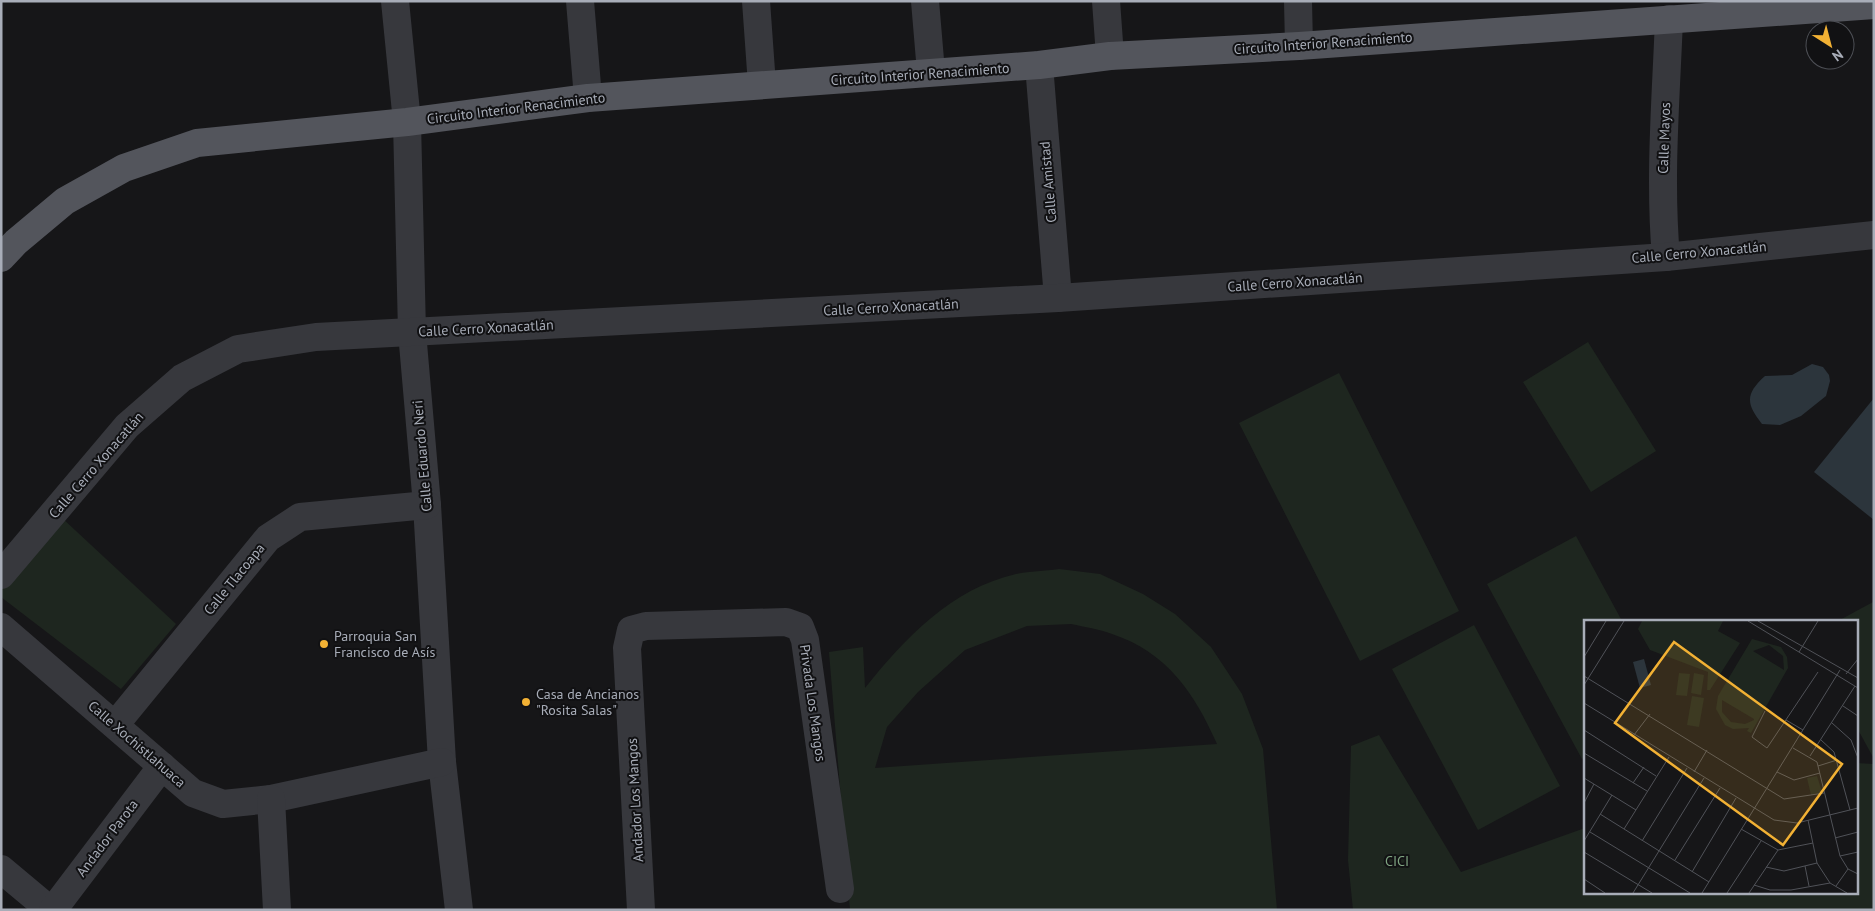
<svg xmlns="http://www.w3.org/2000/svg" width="1875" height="911" viewBox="0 0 1875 911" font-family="'PT Sans',sans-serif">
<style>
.green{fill:#1e261f;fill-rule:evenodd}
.water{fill:#2c353c}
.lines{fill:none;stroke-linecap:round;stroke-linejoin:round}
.minor{stroke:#37383d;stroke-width:28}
.major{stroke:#53555c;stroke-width:28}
.poi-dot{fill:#f2b134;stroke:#111113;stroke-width:2}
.labels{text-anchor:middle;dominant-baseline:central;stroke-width:4;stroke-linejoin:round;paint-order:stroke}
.street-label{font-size:14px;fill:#a8adb8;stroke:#111113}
.poi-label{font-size:14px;fill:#a8adb8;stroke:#111113;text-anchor:start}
.park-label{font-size:14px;fill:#7fa381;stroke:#111113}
.inset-road{fill:none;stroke:#505258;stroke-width:1}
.view{fill:#f2b134;fill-opacity:0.15;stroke:#f2b134;stroke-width:2.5}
.inset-edge{fill:none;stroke:#a8adb8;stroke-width:2.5}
</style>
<rect width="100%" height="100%" fill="#161618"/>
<g class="green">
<path d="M1588,342l68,109 -65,41 -68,-110z"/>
<path d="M1339,373l120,238 -99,50 -121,-238z"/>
<path d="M62,518l114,106 -55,65 -120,-92v-6z"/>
<path d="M1576,536l46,85h-37v136l-3,2 -95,-175z"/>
<path d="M1059,569l41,5 43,20 32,20 36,33 31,47 21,55 14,161h-427l-21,-258 34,-5 2,41c40,-50 86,-99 151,-114 14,-3 29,-3 43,-5zM1071,624c14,3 28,5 41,10 55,18 83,60 105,110l-342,24 12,-41 31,-35 47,-42 62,-24z"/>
<path d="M1873,602l1,1 -1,154 -17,-31v-105h-18z"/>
<path d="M1474,625l86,161 -82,44 -86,-161z"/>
<path d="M1379,735l82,137 124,-44v64h271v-129l18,1v146h-521l-5,-50 3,-114z"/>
</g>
<g class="water">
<path d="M1812,364l11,3 6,8 1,6 -4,15 -25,20 -21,9 -18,-1c-16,-20 -17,-30 3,-48l27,-1z"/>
<path d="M1874,398v122l-60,-48z"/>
</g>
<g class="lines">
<g class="minor">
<path d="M395,1l12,121 5,210 15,173 15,257 17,148"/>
<path d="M580,1l8,97"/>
<path d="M756,1l6,84"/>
<path d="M925,1l6,71"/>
<path d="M1106,1l4,55"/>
<path d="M1298,1l1,45"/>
<path d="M1039,65l19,233"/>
<path d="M1666,257c-7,-79 0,-159 3,-238"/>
<path d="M1,575l126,-149 55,-48 56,-29 78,-12 742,-39 608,-41 208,-22"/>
<path d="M1,627l192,166 30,11 48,-5 171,-37"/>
<path d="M115,725l153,-187 32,-21 127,-12"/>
<path d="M271,799l6,111"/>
<path d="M1,869l49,41"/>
<path d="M53,910l109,-144"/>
<path d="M641,910l-14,-262 4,-18 15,-4 140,-4 14,5 5,13 35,249"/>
</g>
<path class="major" d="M1,258l15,-16 49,-41 59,-33 73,-25 210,-21 181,-24 451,-33 71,-9 189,-10 575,-41"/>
</g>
<g class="poi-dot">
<circle cx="324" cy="644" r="5"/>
<circle cx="526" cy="702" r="5"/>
</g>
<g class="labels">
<g class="street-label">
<text transform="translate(1323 43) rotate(-4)">Circuito Interior Renacimiento</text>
<text transform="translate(920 74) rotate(-4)">Circuito Interior Renacimiento</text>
<text transform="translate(516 108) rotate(-7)">Circuito Interior Renacimiento</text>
<text transform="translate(1664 138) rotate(-88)">Calle Mayos</text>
<text transform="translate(1048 182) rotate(-95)">Calle Amistad</text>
<text transform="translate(1699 252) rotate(-5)">Calle Cerro Xonacatlán</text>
<text transform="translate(1295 282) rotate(-4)">Calle Cerro Xonacatlán</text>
<text transform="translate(891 307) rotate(-3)">Calle Cerro Xonacatlán</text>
<text transform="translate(486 328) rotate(-3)">Calle Cerro Xonacatlán</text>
<text transform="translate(422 456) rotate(-95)">Calle Eduardo Neri</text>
<text transform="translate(96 465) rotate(-49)">Calle Cerro Xonacatlán</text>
<text transform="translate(234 579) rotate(-51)">Calle Tlacoapa</text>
<text transform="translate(813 703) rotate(82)">Privada Los Mangos</text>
<text transform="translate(137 744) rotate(41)">Calle Xochistlahuaca</text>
<text transform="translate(635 800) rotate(-93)">Andador Los Mangos</text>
<text transform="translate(107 838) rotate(-53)">Andador Parota</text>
</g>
<g class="poi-label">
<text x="334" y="636">Parroquia San<tspan x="334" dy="16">Francisco de Asís</tspan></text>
<text x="536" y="694">Casa de Ancianos<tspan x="536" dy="16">"Rosita Salas"</tspan></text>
</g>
<g class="park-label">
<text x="1397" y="861">CICI</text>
</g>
</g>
<g transform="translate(1584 620)">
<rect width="274" height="274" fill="#161618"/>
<path d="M58,1h81l-5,10 22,12 -30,47h-3l1,-18 -58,-22 -12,-21zM168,19l29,8 6,10 1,11 -37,65 -4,-2 2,-3 -16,1 -8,-4 -9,-16 2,-13zM185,25l14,11 1,14 -31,-19zM138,80l32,19v1l-9,4 -14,-2 -9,-10zM95,53l11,1 -3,22 -11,-1zM110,53l10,2 -3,20 -10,-2zM108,76l12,2 -5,29 -12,-2zM233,156l5,16 -11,3 -4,-17z" fill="#1e261f" fill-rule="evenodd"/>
<path d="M60,39l7,26 -11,3 -7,-26z" fill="#2c353c"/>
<path class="inset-road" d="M164,1l110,67M174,1l100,57M215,32l19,-31M0,37l22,-36M262,54l12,-15M0,56l200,123 40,-6M0,65l40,-64M0,83l190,117 23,3 61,-15M259,86l15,10M181,91l-13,26 15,11 51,-76M202,100l17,10M248,103l19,17 7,18M0,110l72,46M50,115l16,-21M237,120l13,12 16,58M209,128l24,14 23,94 8,13 10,5M0,133l63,38M226,136l45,-70M234,146l19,-6M110,152l13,-22M193,152l17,8 26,-7M0,158l52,32M49,163l11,-16M0,183l10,-19M16,194l109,68M224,200l9,43 13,20 17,10M40,209l45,-72M157,209l37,21 35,-7M6,212l100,61M251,218l23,-6M0,221l28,-46M58,221l45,-73M0,232l68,41M256,236l18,-4M91,240l45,-72M221,246l4,20M182,247l18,4 33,-8M108,252l44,-74M0,259l21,14M170,265l16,5h21l39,-7M252,266l12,-17M49,273l71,-115M118,273l138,-223M143,273l34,-52M165,273l29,-43"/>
<path class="view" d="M90,22l168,122 -59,81 -168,-122z"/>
<rect width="274" height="274" class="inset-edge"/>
</g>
<rect width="1875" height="911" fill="none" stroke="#a8adb8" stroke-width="5"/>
<g transform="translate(1830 45) rotate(144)"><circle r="24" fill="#111113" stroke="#4d4f55"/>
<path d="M0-4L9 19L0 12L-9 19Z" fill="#f2b134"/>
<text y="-8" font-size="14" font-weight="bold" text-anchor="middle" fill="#a8adb8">N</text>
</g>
</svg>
